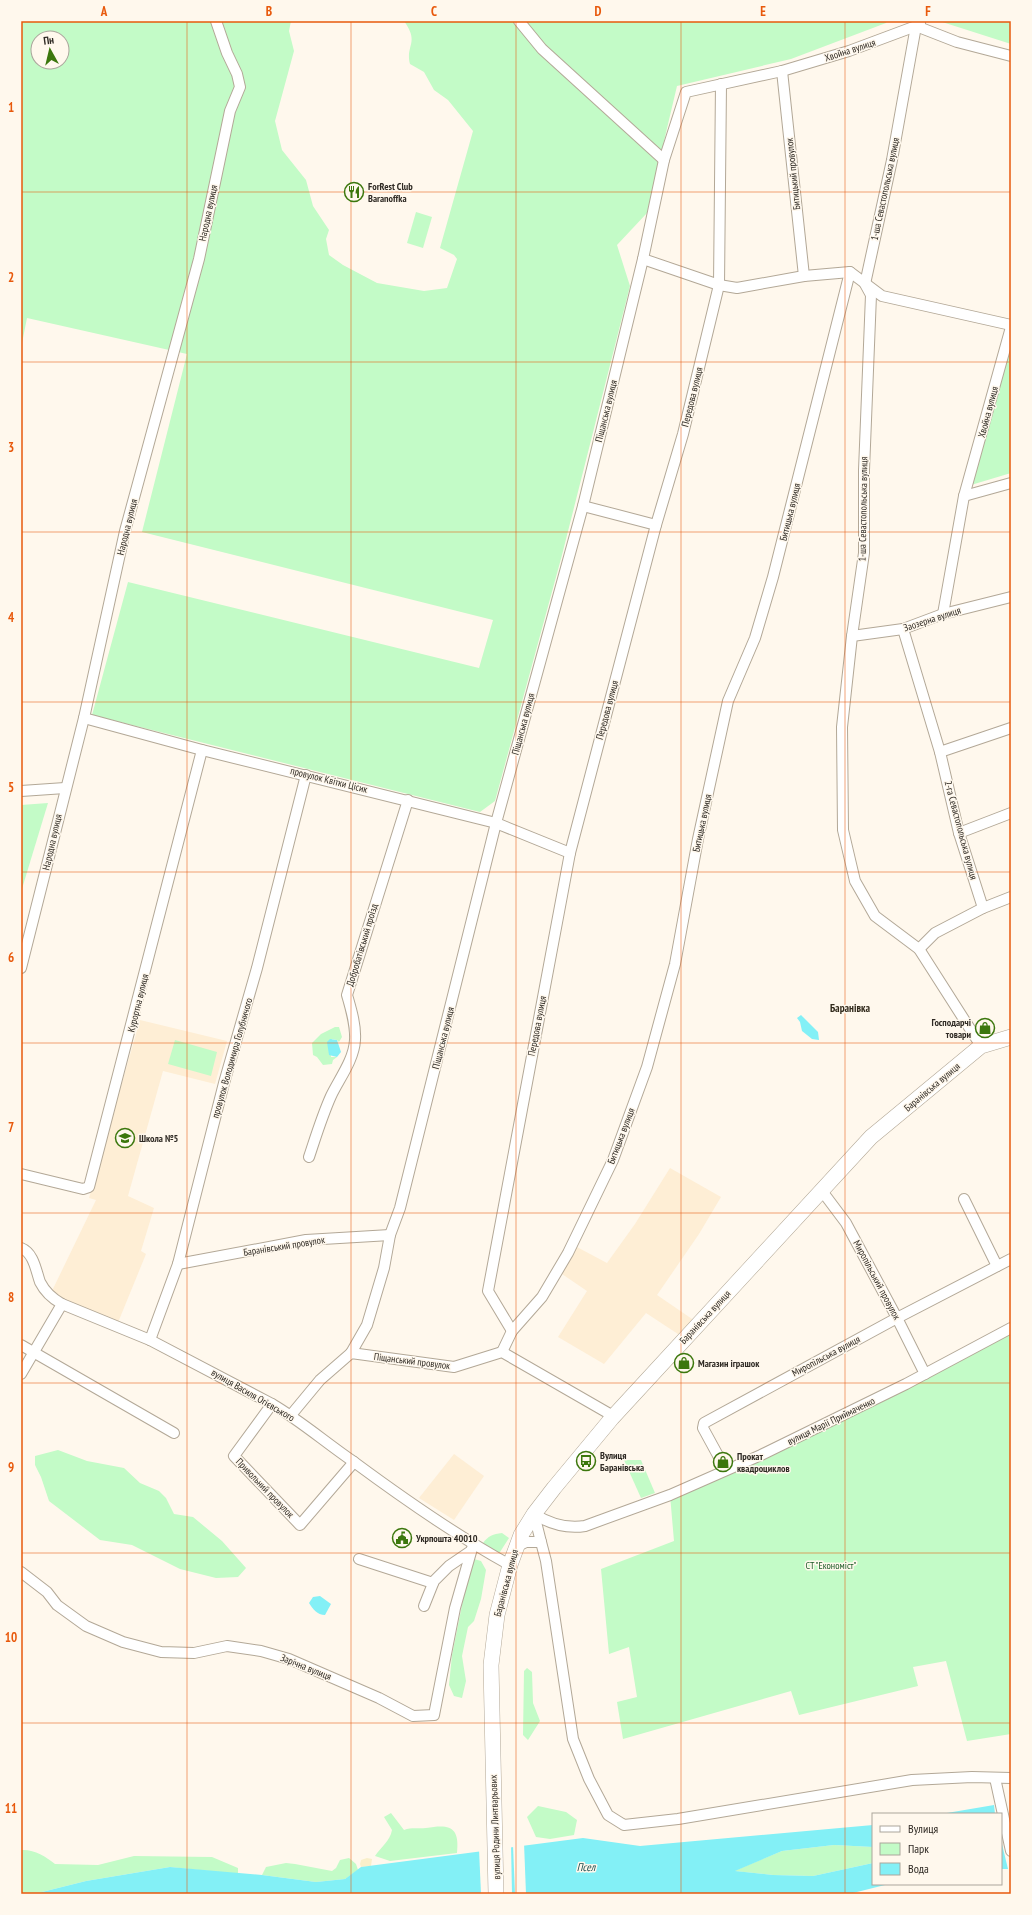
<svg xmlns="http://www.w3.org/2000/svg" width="1032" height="1915" viewBox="0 0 1032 1915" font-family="'PT Sans Narrow',sans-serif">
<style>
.built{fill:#feeed5}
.green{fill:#c3fbc7;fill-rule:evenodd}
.sand{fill:#f9efca}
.water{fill:#83f0f6}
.pier{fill:#fff8ed}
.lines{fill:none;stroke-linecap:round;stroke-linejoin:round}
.street-casing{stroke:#b3a897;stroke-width:12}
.secondary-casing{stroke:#b3a897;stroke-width:16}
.street{stroke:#fff;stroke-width:10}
.secondary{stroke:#fff;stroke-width:15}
.grid{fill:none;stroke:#e8590c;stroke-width:1;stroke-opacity:0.55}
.labels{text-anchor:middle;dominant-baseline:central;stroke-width:3;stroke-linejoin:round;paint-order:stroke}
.street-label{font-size:10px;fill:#2e2923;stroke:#fff8ed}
.poi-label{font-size:10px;font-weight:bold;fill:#2e2923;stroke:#fff8ed;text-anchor:start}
.park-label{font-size:10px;fill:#1a5925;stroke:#fff8ed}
.neighbourhood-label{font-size:11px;font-weight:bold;fill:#30281a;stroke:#fff8ed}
.water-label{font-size:11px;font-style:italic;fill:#184a4c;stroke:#fff8ed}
.neatline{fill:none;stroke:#e8590c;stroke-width:1.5}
.grid-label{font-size:13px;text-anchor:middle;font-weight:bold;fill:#e8590c}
</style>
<rect width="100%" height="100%" fill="#fff8ed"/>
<g class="built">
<path d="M140,1020l87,21 -12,43 -52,-13 -35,125 26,12 -13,43 5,3 -29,71 -66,-32 45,-93 -7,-2z"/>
<path d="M670,1168l51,29 -22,37 -42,61 38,26 -14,15 -35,-23 -42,51 -46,-27 29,-46 -25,-17 13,-28 32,17 28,-39z"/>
<path d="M454,1454l30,22 -30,44 -35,-22z"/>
</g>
<g class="green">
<path d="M21,21h270l-2,10 5,20 -19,70 7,29 24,30 7,26 16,24 -3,9 3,16 14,10 34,18 47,8 23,-3 10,-29 -3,-4 -14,-7 33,-117 -25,-31 -14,-10 -10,-18 -14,-8c-5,-19 10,-21 -6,-43h483l-1,2 -95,36 -114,27 -30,127 -30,32 13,41 -68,269 -67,246 -15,11 -388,-97 36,-133 351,86 14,-48 -351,-88 45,-178 -160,-36 -6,30zM38,38h24v24h-24z"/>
<path d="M939,21h72v23z"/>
<path d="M416,212l16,5 -9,31 -16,-5z"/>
<path d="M1011,342v131l-40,12z"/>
<path d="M48,803l-27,89v-87z"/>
<path d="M335,1027h4l3,10 -3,5 -2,-2 -5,-1 -1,18h6l-4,3 -1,4 -9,1 -6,-8 -4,-2 -1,-12 9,-9z"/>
<path d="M175,1040l42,12 -6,24 -43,-12z"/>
<path d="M1011,1328v406l-44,7 -21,-80 -33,6 5,19 -119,29 -8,-24 -168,48 -6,-37 20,-5 -8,-50 -20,7 -8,-85 73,-28 -4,-46z"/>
<path d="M58,1450l29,11 37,7 16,15 19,8 7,7 8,16 19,3 29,24 24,27 -8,9 -22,1 -36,-9 -48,-24 -32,-5 -51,-39 -8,-24 -6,-12v-9z"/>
<path d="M624,1460h17l14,33 -14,5z"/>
<path d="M502,1533l7,5 -9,14h-4l-13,-9c5,-7 10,-9 19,-10z"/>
<path d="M474,1559l7,2 5,9 -5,29 -7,22 -6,6 -6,29 4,25 -4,17 -8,-2 -5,-11 3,-30 13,-65z"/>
<path d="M527,1668l5,4 1,31 7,18 -12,19 -5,-5 1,-64z"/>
<path d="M538,1806l28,6 11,8 -3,15 -24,4 -14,-2 -9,-20z"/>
<path d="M391,1813l13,17c8,-3 14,-1 22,-2 23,-4 34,-2 31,25l-67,8 -15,-5c6,-9 15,-15 17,-26l-8,-13z"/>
<path d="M834,1845l39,2v16l-60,13 -40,-1 -39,-4 48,-20z"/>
<path d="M21,1850c13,-1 24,6 34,14l43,1 36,-9 78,1 26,11v6l-68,-7 -84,14 -52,13h-13z"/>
<path d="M349,1858l7,6 2,6 -13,9 -29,3 -54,-7 4,-8 20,-4 9,1 37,7 4,-3 4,-8z"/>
</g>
<path class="sand" d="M367,1858l5,1 -1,7 -10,1 -1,-3 1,-4z"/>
<g class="water">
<path d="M801,1015l17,17 1,8 -7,-1 -10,-8 -2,-9 -3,-4z"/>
<path d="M330,1039l7,1 4,12 -4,5 -8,-2 -2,-13z"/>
<path d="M320,1596l11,8 -6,11c-8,0 -12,-6 -16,-12l4,-6z"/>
<path d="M994,1805l1,9h-54z"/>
<path d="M873,1825v22l-39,-2 -52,6 -47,20 38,4 40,1 60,-13v21h16l-40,10h-815l52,-13 84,-14 92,8 54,7 29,-3 16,-12 222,-29 57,8z"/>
<path d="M1001,1840l7,29h-7z"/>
</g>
<g class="pier">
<path d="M524,1843l2,51h-11l-2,-49z"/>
<path d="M511,1845l1,49h-31l-2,-45z"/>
</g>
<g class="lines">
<g class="street-casing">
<g id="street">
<path d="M519,21l23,28 122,111"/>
<path d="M920,23l-4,3 -24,134 -27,124 6,11 -7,175v83l-12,83 -10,91 1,103 12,51 20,35 44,33 62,97"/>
<path d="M782,71l22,205"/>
<path d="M643,259l76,26 18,3 67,-12 46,-4 32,24 129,29"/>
<path d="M964,496l47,-13"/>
<path d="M583,506l73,19"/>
<path d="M943,614l21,-118 47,-169"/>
<path d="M903,629l37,123 19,81 24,75"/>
<path d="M852,636l51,-7 40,-15 68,-17"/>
<path d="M84,718l118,32 294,73 74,30"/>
<path d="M940,752l71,-24"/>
<path d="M21,791l44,-3"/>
<path d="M959,833l52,-20"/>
<path d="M919,949l16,-16 48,-25 28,-11"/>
<path d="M21,968l63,-250 41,-187 74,-272 31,-148 10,-24 -3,-13 -10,-21 -11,-32"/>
<path d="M309,1157c7,-21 13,-41 22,-61 8,-17 23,-36 24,-56 1,-15 -4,-31 -8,-45l61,-195"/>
<path d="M21,1174l62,15 6,-2 113,-437"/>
<path d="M822,1191l24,32 51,95 28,56"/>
<path d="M964,1199l33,67"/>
<path d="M21,1248c13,5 15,23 19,34 5,10 13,17 22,22l88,36 122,64c29,17 54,39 82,58 50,37 101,73 156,103"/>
<path d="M178,1264l128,-24 84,-5"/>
<path d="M512,1331l-24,-40 82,-438 86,-328 27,-91 36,-149 2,-201"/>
<path d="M150,1340l28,-76 46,-181 33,-115 49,-193"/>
<path d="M21,1345l153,88"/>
<path d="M502,1352l10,-21 30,-34 26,-44 45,-93 34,-93 28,-103 23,-125 30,-138 27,-63 18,-61 77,-305"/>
<path d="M351,1353l16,-28 17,-57 6,-33 10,-27 96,-385 87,-317 60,-247 21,-99 22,-68 96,-21 67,-20 67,-25 41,16 54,14"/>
<path d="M21,1374l41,-70"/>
<path d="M272,1404l-38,52 66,69 54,-63"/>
<path d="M291,1415l29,-35 31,-27 103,14 48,-15 106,61 4,5"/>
<path d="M723,1471l-2,-10 -18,-33 1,-5 193,-105 114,-59"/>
<path d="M534,1514c16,10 32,15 51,12l85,-31 91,-40 145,-71 105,-56"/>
<path d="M534,1514l7,28"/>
<path d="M516,1547l10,-5h15l5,19 27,178 16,40 19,36 16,10 54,-6 234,-39 60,-3 39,1"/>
<path d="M359,1559l74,24"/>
<path d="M21,1572l26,20 10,13 29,21 37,16 38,10 33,1 33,-7 34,5 28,8 90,39 34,18 21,-1 21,-107 18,-63"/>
<path d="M424,1606l10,-25 15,-15 22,-15"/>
<path d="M995,1778l16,73"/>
</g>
</g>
<g class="secondary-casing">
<path id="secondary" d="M496,1894l-5,-229 6,-50 13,-50 11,-30 13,-21 20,-26 58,-70 259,-281 110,-91 30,-9"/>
</g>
<use href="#street" class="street"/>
<use href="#secondary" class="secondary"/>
</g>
<path class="grid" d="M187,21v1873M351,21v1873M516,21v1873M681,21v1873M845,21v1873M21,192h990M21,362h990M21,532h990M21,702h990M21,872h990M21,1043h990M21,1213h990M21,1383h990M21,1553h990M21,1723h990"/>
<defs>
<g id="restaurant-ring" transform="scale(1)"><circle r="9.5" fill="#fff8ed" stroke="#3c770d" stroke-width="1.5"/><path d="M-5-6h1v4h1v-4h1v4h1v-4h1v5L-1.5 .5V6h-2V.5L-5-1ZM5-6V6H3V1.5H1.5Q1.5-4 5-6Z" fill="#3c770d"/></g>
<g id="shop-ring" transform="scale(1)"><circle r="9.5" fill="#fff8ed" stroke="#3c770d" stroke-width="1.5"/><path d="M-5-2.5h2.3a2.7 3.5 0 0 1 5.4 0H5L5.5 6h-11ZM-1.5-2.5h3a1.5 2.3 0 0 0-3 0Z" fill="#3c770d"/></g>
<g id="school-ring" transform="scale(1)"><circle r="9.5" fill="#fff8ed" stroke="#3c770d" stroke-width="1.5"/><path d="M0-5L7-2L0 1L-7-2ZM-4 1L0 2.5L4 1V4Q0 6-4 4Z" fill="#3c770d"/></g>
<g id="bus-ring" transform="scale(1)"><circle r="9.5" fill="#fff8ed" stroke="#3c770d" stroke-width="1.5"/><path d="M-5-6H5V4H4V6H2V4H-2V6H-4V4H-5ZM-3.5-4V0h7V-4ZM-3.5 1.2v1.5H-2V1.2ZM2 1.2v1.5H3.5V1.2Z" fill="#3c770d"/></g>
<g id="civic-ring" transform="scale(1)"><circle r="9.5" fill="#fff8ed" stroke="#3c770d" stroke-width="1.5"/><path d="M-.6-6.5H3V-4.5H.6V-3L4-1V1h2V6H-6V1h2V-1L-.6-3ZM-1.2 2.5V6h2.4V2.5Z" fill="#3c770d"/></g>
</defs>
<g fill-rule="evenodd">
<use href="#restaurant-ring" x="354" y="192"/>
<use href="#shop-ring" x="985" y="1028"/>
<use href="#school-ring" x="125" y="1138"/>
<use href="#shop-ring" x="684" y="1363"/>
<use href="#bus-ring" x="586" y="1461"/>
<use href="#shop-ring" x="723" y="1462"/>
<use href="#civic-ring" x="402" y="1538"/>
</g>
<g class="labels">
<g class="street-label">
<text transform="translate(850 50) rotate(-18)">Хвойна вулиця</text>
<text transform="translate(793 174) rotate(-96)">Битицький провулок</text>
<text transform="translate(885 189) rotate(-78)">1-ша Севастопольська вулиця</text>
<text transform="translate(208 213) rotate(-78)">Народна вулиця</text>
<text transform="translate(692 397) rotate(-76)">Передова вулиця</text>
<text transform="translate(606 411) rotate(-76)">Піщанська вулиця</text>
<text transform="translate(988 412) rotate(-75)">Хвойна вулиця</text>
<text transform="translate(863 509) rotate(-89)">1-ша Севастопольська вулиця</text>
<text transform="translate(790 512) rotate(-76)">Битицька вулиця</text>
<text transform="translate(127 527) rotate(-76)">Народна вулиця</text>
<text transform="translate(932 619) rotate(-18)">Заозерна вулиця</text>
<text transform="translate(607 710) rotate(-75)">Передова вулиця</text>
<text transform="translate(523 724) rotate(-75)">Піщанська вулиця</text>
<text transform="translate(329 780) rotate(14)">провулок Квітки Цісик</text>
<text transform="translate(702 823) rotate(-78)">Битицька вулиця</text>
<text transform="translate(961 830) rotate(75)">2-га Севастопольська вулиця</text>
<text transform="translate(52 842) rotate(-77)">Народна вулиця</text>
<text transform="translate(362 945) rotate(-73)">Добробатівський проїзд</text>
<text transform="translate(138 1003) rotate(-76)">Курортна вулиця</text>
<text transform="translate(537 1026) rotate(-79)">Передова вулиця</text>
<text transform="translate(443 1038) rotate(-76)">Піщанська вулиця</text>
<text transform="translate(232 1058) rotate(-74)">провулок Володимира Голубничого</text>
<text transform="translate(932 1087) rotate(-40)">Баранівська вулиця</text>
<text transform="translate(621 1136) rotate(-69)">Битицька вулиця</text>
<text transform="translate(284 1246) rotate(-9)">Баранівський провулок</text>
<text transform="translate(877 1280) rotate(62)">Миропільський провулок</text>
<text transform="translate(705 1317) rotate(-47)">Баранівська вулиця</text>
<text transform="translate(826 1356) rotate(-28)">Миропільська вулиця</text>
<text transform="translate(412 1361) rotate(7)">Піщанський провулок</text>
<text transform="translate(253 1395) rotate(30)">вулиця Василя Огієвського</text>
<text transform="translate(831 1421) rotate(-26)">вулиця Марії Приймаченко</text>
<text transform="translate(265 1488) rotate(46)">Привольний провулок</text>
<text transform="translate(506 1583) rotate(-75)">Баранівська вулиця</text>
<text transform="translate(306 1667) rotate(22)">Зарічна вулиця</text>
<text transform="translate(495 1827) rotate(-92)">вулиця Родини Линтварьових</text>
</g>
<g class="poi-label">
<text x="368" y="186">ForRest Club<tspan x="368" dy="12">Baranoffka</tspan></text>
<text x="971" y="1022" text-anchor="end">Господарчі<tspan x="971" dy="12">товари</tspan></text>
<text x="139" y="1138">Школа №5</text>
<text x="698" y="1363">Магазин іграшок</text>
<text x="600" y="1455">Вулиця<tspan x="600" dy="12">Баранівська</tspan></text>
<text x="737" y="1456">Прокат<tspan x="737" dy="12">квадроциклов</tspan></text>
<text x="416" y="1538">Укрпошта 40010</text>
</g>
<g class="park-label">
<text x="831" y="1565">СТ "Економіст"</text>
</g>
<g class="neighbourhood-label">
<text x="850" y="1008">Баранівка</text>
</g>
<g class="water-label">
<text x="586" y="1867">Псел</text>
</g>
</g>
<rect width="1032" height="1915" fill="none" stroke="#fff8ed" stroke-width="44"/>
<rect x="872" y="1813" width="130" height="72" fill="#fff8ed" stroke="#aba59c"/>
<rect x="880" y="1826" width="20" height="6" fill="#ffffff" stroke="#aba59c"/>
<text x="908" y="1833" font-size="12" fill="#2e2923">Вулиця</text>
<rect x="880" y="1843" width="20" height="12" fill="#c3fbc7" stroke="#aba59c"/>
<text x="908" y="1853" font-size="12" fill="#2e2923">Парк</text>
<rect x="880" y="1863" width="20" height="12" fill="#83f0f6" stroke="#aba59c"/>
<text x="908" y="1873" font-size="12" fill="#2e2923">Вода</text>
<g transform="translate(50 50) rotate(352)"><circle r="19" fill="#fff8ed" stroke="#aba59c"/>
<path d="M0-3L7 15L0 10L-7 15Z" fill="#3c770d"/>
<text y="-6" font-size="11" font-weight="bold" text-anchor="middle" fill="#2e2923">Пн</text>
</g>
<rect x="22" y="22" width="988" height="1871" class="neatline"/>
<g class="grid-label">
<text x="104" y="16">A</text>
<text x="269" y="16">B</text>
<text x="434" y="16">C</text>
<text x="598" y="16">D</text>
<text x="763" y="16">E</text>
<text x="928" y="16">F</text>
<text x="11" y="112">1</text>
<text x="11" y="282">2</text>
<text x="11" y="452">3</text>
<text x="11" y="622">4</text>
<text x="11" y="792">5</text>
<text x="11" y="962">6</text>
<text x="11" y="1132">7</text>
<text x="11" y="1302">8</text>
<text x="11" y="1472">9</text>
<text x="11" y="1642">10</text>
<text x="11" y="1813">11</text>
</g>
</svg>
